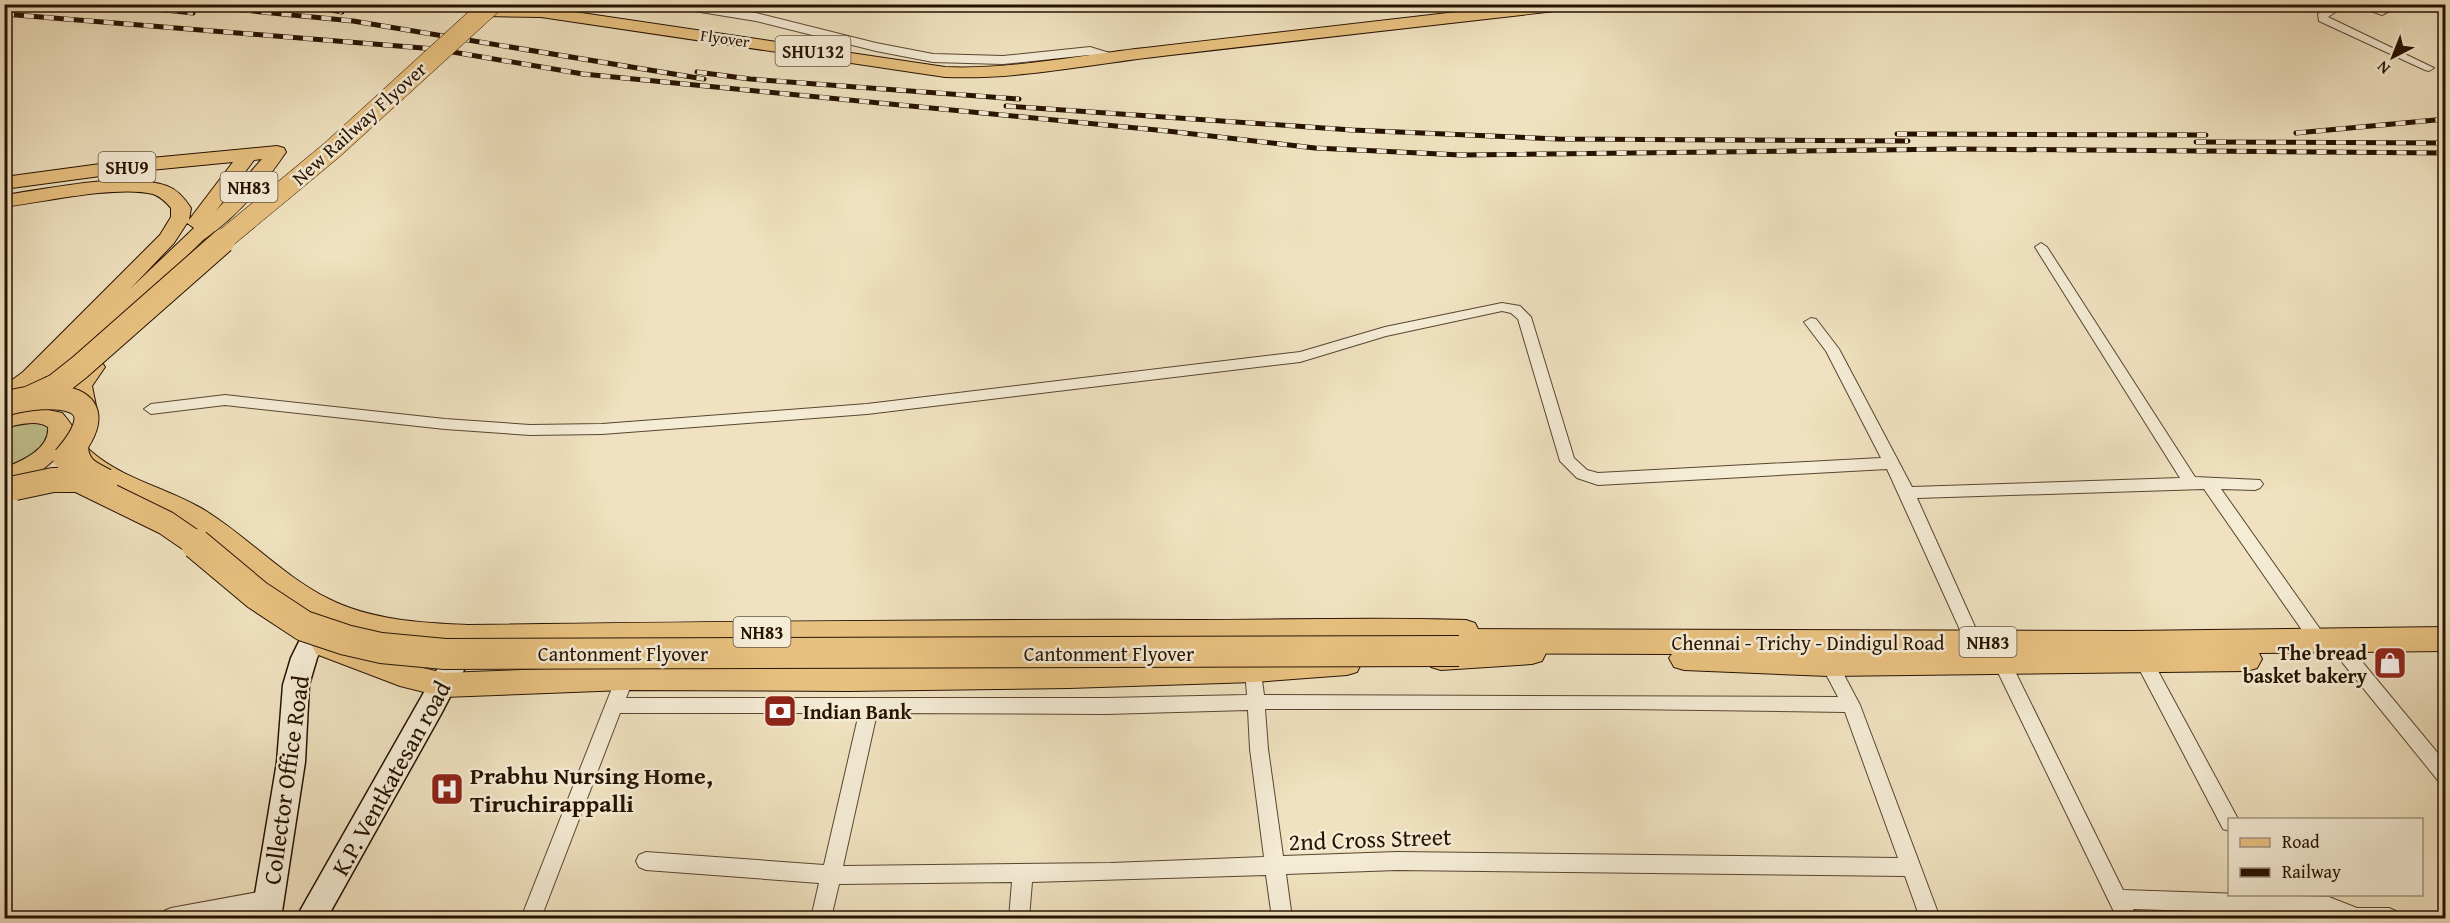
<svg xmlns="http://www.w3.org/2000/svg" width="2450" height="923" viewBox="0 0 2450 923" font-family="'Gentium Book Plus',serif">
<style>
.green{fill:#c1c18d;stroke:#746a46;stroke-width:1.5}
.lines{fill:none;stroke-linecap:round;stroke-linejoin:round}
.minor-casing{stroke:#584630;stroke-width:2}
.tertiary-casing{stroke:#584630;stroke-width:2}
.secondary-casing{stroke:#261200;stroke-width:3}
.primary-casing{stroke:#261200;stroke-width:2}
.trunk-casing{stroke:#261200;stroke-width:2}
.minor{fill:#f5ecd6;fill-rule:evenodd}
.tertiary{fill:#f5ecd6;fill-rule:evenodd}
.secondary{fill:#f5ecd6;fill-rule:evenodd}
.primary{fill:#e8c180;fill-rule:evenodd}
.trunk{fill:#e8c180;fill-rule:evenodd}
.rail-casing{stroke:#261200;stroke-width:5}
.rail{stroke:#f5ecd6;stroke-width:4;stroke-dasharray:10;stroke-linecap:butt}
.trunk-bridge-far2-casing{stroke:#261200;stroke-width:21;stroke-linecap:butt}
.trunk-bridge-far1-casing{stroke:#261200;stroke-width:26;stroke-linecap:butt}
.trunk-bridge-casing{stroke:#261200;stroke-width:32;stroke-linecap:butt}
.trunk-bridge-far2{stroke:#e8c180;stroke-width:20}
.trunk-bridge-far1{stroke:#e8c180;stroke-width:24}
.trunk-bridge{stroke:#e8c180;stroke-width:30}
.labels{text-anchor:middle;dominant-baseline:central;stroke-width:5;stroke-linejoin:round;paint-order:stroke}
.far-street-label{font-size:16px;fill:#261200;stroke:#f5ecd6}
.shield{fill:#f5ecd6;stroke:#645340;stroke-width:1.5}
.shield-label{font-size:18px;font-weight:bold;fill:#261200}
.street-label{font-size:20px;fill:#261200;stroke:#f5ecd6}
.poi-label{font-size:20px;font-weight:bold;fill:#261200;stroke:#f5ecd6;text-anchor:end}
.near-poi-label{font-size:24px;font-weight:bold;fill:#261200;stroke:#f5ecd6;text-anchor:start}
.near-street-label{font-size:24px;fill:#261200;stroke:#f5ecd6}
</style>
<rect width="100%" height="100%" fill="#f0e2c0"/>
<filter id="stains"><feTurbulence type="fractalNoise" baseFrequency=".00333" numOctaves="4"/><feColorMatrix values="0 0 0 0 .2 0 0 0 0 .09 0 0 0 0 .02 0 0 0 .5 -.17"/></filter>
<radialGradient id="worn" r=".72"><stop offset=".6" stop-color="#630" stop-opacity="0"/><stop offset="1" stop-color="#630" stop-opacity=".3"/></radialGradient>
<path class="green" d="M22,420l29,6 -2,17 -44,29v-48z"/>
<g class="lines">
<g class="minor-casing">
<g id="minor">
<path d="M2334,4h13l-19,13 106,51 -5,3 -4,-1 -106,-49 -1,-7z"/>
<path d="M2352,4h17l12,4 7,-4h14l-20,11z"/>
<path d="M2041,243l6,4 148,230 65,3 3,4 -3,4 -5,2 -34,-1 104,147 2,5 -2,5 -6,2 -6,-2 -109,-157 -287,9 68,151 -2,5 -6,2 -6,-2 -84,-185 -289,16 -21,-7 -17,-17 -42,-142 -7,-6 -9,-2 -116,25 -86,26 -433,52 -265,20 -72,1 -85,-6 -220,-24 -74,9 -7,-5 7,-5 74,-9 220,24 85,6 72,-1 265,-20 433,-52 85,-25 117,-24 18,3 11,11 43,141 13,12 11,3 283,-15 -55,-107 -22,-29 7,-4 5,1 23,30 73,138 268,-9 -145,-231z"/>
<path d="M2348,650l6,2 92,111v22l-6,-2 -98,-121 -3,-5 3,-5z"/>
<path d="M1827,652l6,2 27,51 80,213h-20l-15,-42 -508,-6 -111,4 6,44h-20l-6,-43 -234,7 -3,36h-20l3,-36 -173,2 -8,34h-20l8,-35 -173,-13 -7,-3 -3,-6 3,-6 7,-3 178,13 35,-152h-239l-79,205h-20l95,-240 3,-5 6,-2 6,2 3,5 -8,20h480l141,-3 -2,-25 3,-5 6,-2 6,2 4,30 574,2 -20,-38 3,-5zM1265,709h359l221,3 53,146 -501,-6 -114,4 -15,-107zM1248,710l2,39 14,108 -153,6 -268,3 34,-153 229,1z"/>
<path d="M2144,654l6,2 87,161 1,3h-8v11l-7,-2 -88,-168 3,-5z"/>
<path d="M2002,655l6,2 115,233 206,7 28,11h32l7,3 3,7h-64l-7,-3 -195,-6 4,9h-20l-124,-256 3,-5z"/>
<path d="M269,890l7,2 3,7 -3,7 -7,2 -52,10h-56l3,-7 7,-3z"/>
</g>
</g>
<g class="tertiary-casing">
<path id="tertiary" d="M670,4h34l52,9 120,30 57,11 70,2 87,-9 23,7 2,3 -7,4 -19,-6 -86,9 -70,-2 -57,-11 -120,-30 -80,-13z"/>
</g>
<g class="secondary-casing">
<g id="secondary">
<path d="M324,606l9,3 3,7 -19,42 -8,27 -4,77 -24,156h-30l26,-156 6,-77 8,-27 24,-49z"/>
<path d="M465,633l9,3 4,7 -37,71 -114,204h-31l160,-282z"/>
</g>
</g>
<g class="primary-casing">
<g id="primary">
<path d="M1526,4h55l-8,5c-137,16 -274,31 -411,47 -72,8 -144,24 -217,21l-404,-60 -57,-1 -8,-5 8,-5 57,1 404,60c67,3 133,-12 200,-19 127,-15 254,-29 381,-44z"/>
<path d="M277,146l7,2 2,4c-23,34 -49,65 -83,88l-139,139 -8,3 -8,-3 -2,-3 -34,28 -8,2v-20l19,-14 137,-137 11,-18v-9c-5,-6 -10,-11 -18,-14 -35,-9 -111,8 -149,13v-12c45,-6 122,-24 163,-9 11,4 18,13 24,22l-2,12 44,-58 -103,10 -126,17v-12l126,-17zM254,160l8,-1 -46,52zM187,223l7,5 -64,61 44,-46z"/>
<path d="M35,407l27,6c12,12 17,29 31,40 32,27 77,36 113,58 43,27 78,66 123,88 41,21 94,24 139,26 242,-3 485,-6 727,-5 90,0 181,-3 271,0l9,3 4,8 -4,8 -9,3c-88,-3 -177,0 -266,0 -244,-1 -488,2 -732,5 -49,-3 -121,-10 -163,-36 -46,-27 -82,-68 -129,-94 -37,-21 -86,-30 -113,-65l-22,19 -37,16v-19c18,-7 46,-19 44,-41 -11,-8 -31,-2 -44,1v-16z"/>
<path d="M326,635l76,28 42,10 181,-7 223,1 221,-3 185,-6 93,-5 10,3 4,8 -4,8 -10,3 -93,7 -185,6 -221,3 -223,-1 -181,7 -44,-11 -84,-32 -4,-8 4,-8z"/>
<path d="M1532,642l10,3 4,8 -4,8 -10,3 -91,6 -10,-3 -4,-8 4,-8 10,-3z"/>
</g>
</g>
<g class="trunk-casing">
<g id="trunk">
<path d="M93,359l8,2 4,6 -13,19 5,25 -3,6 -9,3 -9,-3 -3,-6 -5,-25 17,-25z"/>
<path d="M2446,627v24l-187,2 3,6 -5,9 -10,3 -419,5 -144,-6 -10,-3 -5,-9 3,-4 -237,-1 -10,-4 -4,-8 4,-8 10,-4 695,2z"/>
</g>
</g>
<use href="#minor" class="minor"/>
<use href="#tertiary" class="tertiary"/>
<use href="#secondary" class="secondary"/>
<use href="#primary" class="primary"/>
<use href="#trunk" class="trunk"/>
<g class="rail-casing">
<g id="rail">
<path d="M108,4l85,9"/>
<path d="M182,4l171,17 351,58"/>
<path d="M300,4l42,8"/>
<path d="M4,14l431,35 148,25 584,57 148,17 146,7 495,-6 490,4"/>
<path d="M697,72l53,7 269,20"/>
<path d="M1006,106l346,24 206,9 350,2"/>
<path d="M2296,133l150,-14"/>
<path d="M1897,134l309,1"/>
<path d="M2196,142l250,1"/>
</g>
</g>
<use href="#rail" class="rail"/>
<g class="trunk-bridge-far2-casing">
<path id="trunk-bridge-far2" d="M221,242l111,-92 160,-146"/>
</g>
<g class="trunk-bridge-far1-casing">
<g id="trunk-bridge-far1">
<path d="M30,398l26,-12 24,-19 143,-126"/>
<path d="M4,404c49,-14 118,-11 61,54"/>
<path d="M76,447c1,20 13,26 30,34"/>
<path d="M15,488l38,-8h25l88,43 32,22"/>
</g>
</g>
<g class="trunk-bridge-casing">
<path id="trunk-bridge" d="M196,544l61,51 47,31 42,14 35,8 64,6 1014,-3"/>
</g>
<use href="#trunk-bridge-far2" class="trunk-bridge-far2"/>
<use href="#trunk-bridge-far1" class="trunk-bridge-far1"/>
<use href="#trunk-bridge" class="trunk-bridge"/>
</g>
<defs>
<g id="shop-square" transform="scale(1.725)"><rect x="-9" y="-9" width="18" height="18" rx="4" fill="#8f2418" stroke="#f5ecd6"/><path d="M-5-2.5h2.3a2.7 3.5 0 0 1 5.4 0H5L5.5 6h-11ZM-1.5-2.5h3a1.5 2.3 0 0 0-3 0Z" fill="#fff"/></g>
<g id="bank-square" transform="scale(1.725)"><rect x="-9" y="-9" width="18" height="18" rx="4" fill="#8f2418" stroke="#f5ecd6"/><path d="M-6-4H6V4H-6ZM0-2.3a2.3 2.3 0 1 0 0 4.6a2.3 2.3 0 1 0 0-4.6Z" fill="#fff"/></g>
<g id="hospital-square" transform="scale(1.725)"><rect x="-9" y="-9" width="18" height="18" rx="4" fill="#8f2418" stroke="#f5ecd6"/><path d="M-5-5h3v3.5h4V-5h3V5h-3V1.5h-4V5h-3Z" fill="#fff"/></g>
</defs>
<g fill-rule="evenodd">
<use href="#shop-square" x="2390" y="663"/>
<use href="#bank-square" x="780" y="711"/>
<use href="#hospital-square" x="447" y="789"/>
</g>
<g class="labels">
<g class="far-street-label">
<text transform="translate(725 38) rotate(8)">Flyover</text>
</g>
<g class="shield">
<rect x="775.5" y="36" width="75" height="30" rx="4.5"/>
<rect x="98.5" y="152" width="57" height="30" rx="4.5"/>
<rect x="220.5" y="172" width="57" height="30" rx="4.5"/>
<rect x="733.5" y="617" width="57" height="30" rx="4.5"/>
<rect x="1959.5" y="627" width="57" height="30" rx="4.5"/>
</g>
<g class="shield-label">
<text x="813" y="51">SHU132</text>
<text x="127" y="167">SHU9</text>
<text x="249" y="187">NH83</text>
<text x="762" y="632">NH83</text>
<text x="1988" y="642">NH83</text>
</g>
<g class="street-label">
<text transform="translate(359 123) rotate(-42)">New Railway Flyover</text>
<text x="1808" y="642">Chennai - Trichy - Dindigul Road</text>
<text x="623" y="653">Cantonment Flyover</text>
<text x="1109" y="653">Cantonment Flyover</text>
</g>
<g class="poi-label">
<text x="2367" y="652">The bread<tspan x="2367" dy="23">basket bakery</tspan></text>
<text x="803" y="711" text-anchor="start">Indian Bank</text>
</g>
<g class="near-poi-label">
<text x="470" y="775">Prabhu Nursing Home,<tspan x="470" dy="28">Tiruchirappalli</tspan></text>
</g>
<g class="near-street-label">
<text transform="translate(391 778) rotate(-61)">K.P. Ventkatesan road</text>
<text transform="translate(286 780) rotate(-82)">Collector Office Road</text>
<text transform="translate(1370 839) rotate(-2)">2nd Cross Street</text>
</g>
</g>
<rect width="2450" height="923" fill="none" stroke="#f0e2c0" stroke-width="24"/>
<rect x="6" y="6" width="2438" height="911" fill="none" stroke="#261200" stroke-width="3"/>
<rect x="12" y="12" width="2426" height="899" fill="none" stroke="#261200" stroke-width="1.5"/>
<rect x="2228" y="818" width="195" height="78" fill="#f5ecd6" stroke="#a29580" stroke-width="1.5"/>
<rect x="2240" y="838" width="30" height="9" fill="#e8c180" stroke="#a29580" stroke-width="1.5"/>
<text x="2282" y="848" font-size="18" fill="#261200">Road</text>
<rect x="2240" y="868" width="30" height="9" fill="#261200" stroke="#a29580" stroke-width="1.5"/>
<text x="2282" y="878" font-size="18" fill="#261200">Railway</text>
<g transform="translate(2393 57) rotate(222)" stroke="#f5ecd6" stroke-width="4.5" paint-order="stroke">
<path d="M0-4.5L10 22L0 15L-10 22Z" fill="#261200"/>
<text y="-9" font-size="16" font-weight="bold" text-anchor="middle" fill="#261200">N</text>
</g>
<rect width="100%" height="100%" filter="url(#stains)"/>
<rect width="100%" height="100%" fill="url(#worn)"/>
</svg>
